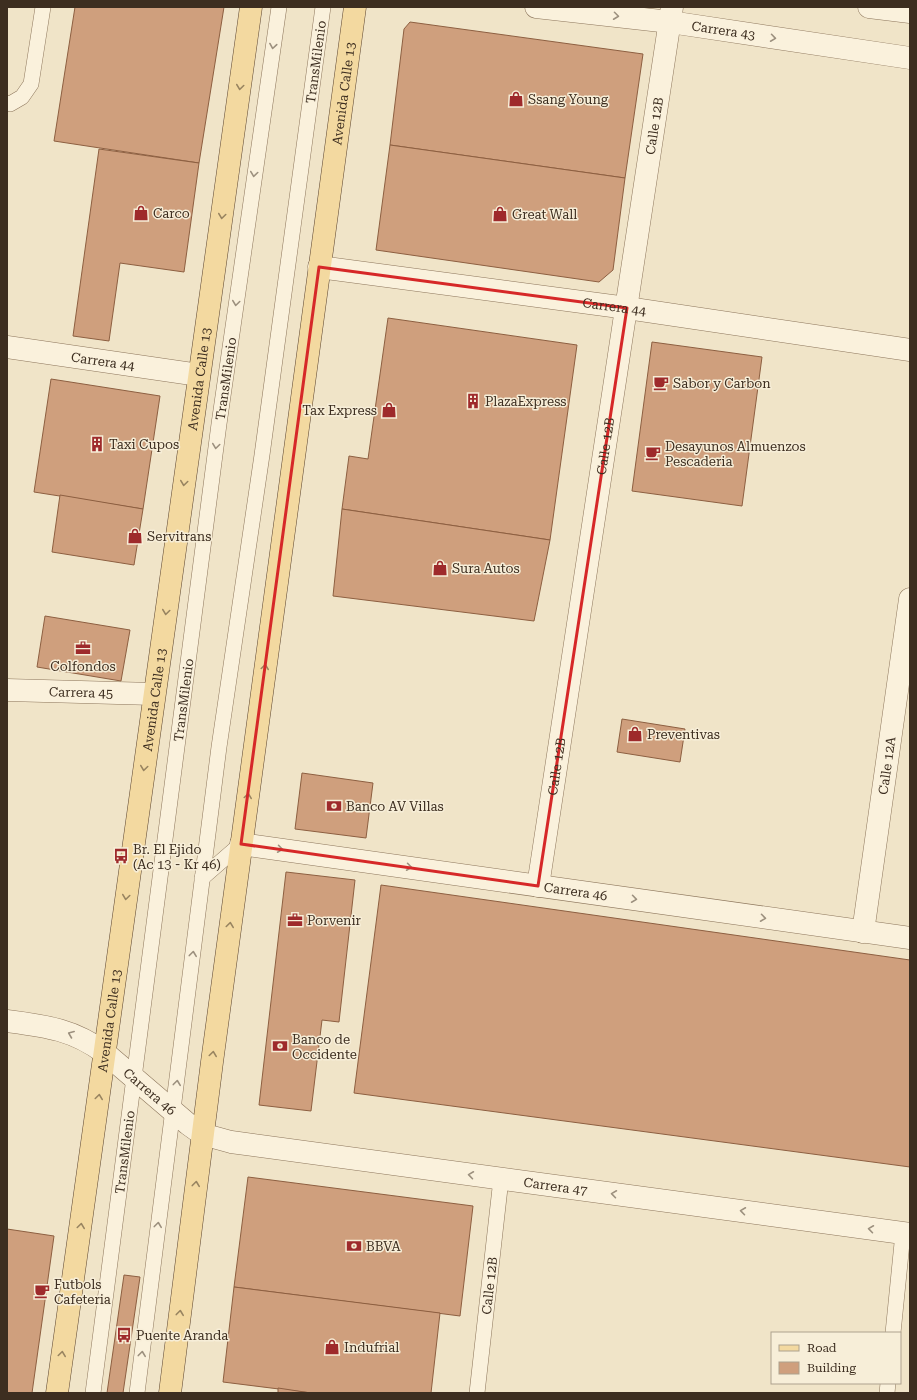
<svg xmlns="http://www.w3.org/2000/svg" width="917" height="1400" viewBox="0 0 917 1400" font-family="'Roboto Serif',serif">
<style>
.building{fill:#cf9f7d;stroke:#8d5f41}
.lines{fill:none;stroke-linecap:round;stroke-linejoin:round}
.service-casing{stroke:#8d765c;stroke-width:16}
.minor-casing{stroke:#8d765c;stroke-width:23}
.tertiary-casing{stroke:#8d765c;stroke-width:23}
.primary-casing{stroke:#5b4430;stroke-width:23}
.service{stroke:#faf1dc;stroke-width:15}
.minor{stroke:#faf1dc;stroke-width:22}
.tertiary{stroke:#faf1dc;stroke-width:22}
.primary{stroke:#f3d9a0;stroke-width:22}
.oneway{stroke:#9c907e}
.oneway2{stroke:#988460}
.marked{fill:none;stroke:#d62828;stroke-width:3;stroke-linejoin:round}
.labels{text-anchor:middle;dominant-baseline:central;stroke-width:3;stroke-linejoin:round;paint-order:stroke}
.street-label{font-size:13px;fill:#3d2e20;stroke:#f7eed8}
.poi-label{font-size:13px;fill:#3d2e20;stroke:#f7eed8;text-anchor:start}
</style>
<rect width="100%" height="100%" fill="#f0e4c8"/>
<g class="building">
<path d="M75,7h149l-25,156 -145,-22z"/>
<path d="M410,22l233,32 -18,124 -235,-33 14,-116z"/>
<path d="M390,145l235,33 -12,92 -14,12 -223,-32z"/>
<path d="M99,149l100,14 -15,109 -64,-9 -11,78 -36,-5z"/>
<path d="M388,318l189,27 -27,195 -208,-31 7,-53 19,3z"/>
<path d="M652,342l110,15 -20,149 -110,-15z"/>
<path d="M51,379l109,17 -17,113 -109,-17z"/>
<path d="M60,495l83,14 -9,56 -82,-13z"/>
<path d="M342,509l208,31 -16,81 -201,-25z"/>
<path d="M45,616l85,14 -9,51 -84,-14z"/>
<path d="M622,719l63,10 -5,33 -63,-10z"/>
<path d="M302,773l71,10 -7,55 -71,-9z"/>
<path d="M286,872l69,8 -16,142 -17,-2 -11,91 -52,-6z"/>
<path d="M381,885l529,75v207l-556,-74z"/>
<path d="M248,1177l225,29 -13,110 -226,-29z"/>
<path d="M7,1229l47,7 -22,157h-25z"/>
<path d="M124,1275l16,2 -17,116h-16z"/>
<path d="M234,1287l206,26 -9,80h-120l-88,-11z"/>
<path d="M278,1388l33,5h-33z"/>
</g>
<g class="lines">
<g class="service-casing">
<g id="service">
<path d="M7,103l3,1 12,-7 9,-13 12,-77"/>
<path d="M202,878l39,-34"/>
<path d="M893,1333l10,-100"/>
<path id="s1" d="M93,1393l126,-969 60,-417"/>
<path id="s2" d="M137,1393l82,-646 43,-292 61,-448"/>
<path id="s3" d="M477,1393l24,-214"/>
<path d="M887,1393l1,-10"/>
</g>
</g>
<g class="minor-casing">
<g id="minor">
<path id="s4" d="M319,267l308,41 283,42"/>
<path id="s5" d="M7,347l192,28"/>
<path id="s6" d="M7,690l147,4"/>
<path id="s7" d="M241,844l669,94"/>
<path id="s8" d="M538,886l134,-879"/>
<path id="s9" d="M863,932l47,-333"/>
<path d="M7,1021c38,5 66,8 98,32"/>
</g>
</g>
<g class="tertiary-casing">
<g id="tertiary">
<path id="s10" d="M536,7l134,15 240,36"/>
<path d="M869,7l41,5"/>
<path id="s11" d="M105,1053l83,71 14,10 29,8 679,92"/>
</g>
</g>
<g class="primary-casing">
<g id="primary">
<path id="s12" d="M57,1393l194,-1386"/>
<path id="s13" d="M170,1393l42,-331 143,-1055"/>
</g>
</g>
<use href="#service" class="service"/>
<use href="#minor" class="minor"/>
<use href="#tertiary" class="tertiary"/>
<use href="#primary" class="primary"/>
</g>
<defs><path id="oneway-chevron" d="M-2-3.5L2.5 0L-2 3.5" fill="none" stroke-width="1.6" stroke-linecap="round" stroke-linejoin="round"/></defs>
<g class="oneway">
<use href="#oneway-chevron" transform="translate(616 16) rotate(7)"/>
<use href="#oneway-chevron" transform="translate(773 38) rotate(8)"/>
<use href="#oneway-chevron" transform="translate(273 46) rotate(99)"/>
<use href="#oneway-chevron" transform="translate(254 174) rotate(98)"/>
<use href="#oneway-chevron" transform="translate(236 303) rotate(98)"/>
<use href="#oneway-chevron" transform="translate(216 446) rotate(98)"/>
<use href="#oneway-chevron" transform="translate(280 849) rotate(8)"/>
<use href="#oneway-chevron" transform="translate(409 867) rotate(8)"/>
<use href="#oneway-chevron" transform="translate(634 899) rotate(8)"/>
<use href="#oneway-chevron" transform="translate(763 918) rotate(8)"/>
<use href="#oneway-chevron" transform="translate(193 954) rotate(-83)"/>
<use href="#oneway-chevron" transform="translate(71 1034) rotate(-158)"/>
<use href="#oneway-chevron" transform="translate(177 1083) rotate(-83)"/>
<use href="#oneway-chevron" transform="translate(471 1175) rotate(-172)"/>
<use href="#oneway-chevron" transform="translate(614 1194) rotate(-172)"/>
<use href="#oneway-chevron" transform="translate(743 1211) rotate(-172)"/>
<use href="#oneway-chevron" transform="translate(158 1225) rotate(-83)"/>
<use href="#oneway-chevron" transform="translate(871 1229) rotate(-172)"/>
<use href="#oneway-chevron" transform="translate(142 1354) rotate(-83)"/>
</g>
<g class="oneway2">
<use href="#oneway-chevron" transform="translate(240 87) rotate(98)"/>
<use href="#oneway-chevron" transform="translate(222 216) rotate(98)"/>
<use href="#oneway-chevron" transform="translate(184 483) rotate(98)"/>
<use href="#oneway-chevron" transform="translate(166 612) rotate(98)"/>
<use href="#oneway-chevron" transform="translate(265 667) rotate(-82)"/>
<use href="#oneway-chevron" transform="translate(144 768) rotate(98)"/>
<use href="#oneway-chevron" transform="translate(248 796) rotate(-82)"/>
<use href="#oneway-chevron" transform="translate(126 897) rotate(98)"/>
<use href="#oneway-chevron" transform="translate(230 925) rotate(-82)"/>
<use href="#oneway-chevron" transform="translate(213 1054) rotate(-82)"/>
<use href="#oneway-chevron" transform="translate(99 1097) rotate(-82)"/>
<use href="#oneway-chevron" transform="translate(196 1184) rotate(-83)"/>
<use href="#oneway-chevron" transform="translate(81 1226) rotate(-82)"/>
<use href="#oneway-chevron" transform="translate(180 1313) rotate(-83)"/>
<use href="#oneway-chevron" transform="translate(62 1354) rotate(-82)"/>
</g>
<path class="marked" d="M319,267l308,41 -89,578 -297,-42z"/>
<defs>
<g id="shop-bare" transform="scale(1.2)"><path d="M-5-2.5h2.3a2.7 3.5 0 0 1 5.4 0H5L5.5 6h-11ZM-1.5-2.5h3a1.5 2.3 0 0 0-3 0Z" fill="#9e2a2b" stroke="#f7eed8" stroke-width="2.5" paint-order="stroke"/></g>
<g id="cafe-bare" transform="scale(1.2)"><path d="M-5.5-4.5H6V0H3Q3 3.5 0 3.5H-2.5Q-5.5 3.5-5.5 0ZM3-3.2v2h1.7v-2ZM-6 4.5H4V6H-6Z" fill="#9e2a2b" stroke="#f7eed8" stroke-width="2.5" paint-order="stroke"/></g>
<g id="building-bare" transform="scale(1.2)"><path d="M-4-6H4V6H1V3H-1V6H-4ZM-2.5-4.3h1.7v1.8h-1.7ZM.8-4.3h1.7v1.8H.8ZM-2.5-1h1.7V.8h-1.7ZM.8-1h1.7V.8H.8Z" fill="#9e2a2b" stroke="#f7eed8" stroke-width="2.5" paint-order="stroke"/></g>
<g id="office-bare" transform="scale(1.2)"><path d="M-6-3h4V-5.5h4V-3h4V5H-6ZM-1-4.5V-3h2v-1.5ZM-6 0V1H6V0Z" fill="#9e2a2b" stroke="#f7eed8" stroke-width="2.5" paint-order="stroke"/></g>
<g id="bank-bare" transform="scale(1.2)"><path d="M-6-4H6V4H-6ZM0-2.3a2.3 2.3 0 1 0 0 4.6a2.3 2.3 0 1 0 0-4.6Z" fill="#9e2a2b" stroke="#f7eed8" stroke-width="2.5" paint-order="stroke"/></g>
<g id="bus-bare" transform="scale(1.2)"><path d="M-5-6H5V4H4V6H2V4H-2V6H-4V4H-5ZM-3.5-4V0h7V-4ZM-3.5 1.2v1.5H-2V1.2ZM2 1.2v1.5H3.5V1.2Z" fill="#9e2a2b" stroke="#f7eed8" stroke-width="2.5" paint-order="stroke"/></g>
</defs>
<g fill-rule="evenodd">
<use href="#shop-bare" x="516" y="99"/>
<use href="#shop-bare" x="141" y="213"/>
<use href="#shop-bare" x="500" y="214"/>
<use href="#cafe-bare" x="661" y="383"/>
<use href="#building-bare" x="473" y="401"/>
<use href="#shop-bare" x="389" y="410"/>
<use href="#building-bare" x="97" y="444"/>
<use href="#cafe-bare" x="653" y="453"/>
<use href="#shop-bare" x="135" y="536"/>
<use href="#shop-bare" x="440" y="568"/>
<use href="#office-bare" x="83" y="648"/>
<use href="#shop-bare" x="635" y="734"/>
<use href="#bank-bare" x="334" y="806"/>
<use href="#bus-bare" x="121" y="856"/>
<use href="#office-bare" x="295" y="920"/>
<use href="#bank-bare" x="280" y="1046"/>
<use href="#bank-bare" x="354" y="1246"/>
<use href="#cafe-bare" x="42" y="1291"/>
<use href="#bus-bare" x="124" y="1335"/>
<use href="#shop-bare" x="332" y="1347"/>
</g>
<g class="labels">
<g class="street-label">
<text stroke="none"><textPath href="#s10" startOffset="189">Carrera 43</textPath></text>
<text stroke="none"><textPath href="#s2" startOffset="1343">TransMilenio</textPath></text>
<text stroke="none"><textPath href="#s13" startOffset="1311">Avenida Calle 13</textPath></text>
<text stroke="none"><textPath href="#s8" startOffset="769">Calle 12B</textPath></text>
<text stroke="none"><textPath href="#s4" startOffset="298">Carrera 44</textPath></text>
<text stroke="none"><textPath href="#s5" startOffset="97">Carrera 44</textPath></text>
<text stroke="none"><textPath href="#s1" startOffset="1023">TransMilenio</textPath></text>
<text stroke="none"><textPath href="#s12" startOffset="1024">Avenida Calle 13</textPath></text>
<text stroke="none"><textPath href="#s8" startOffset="445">Calle 12B</textPath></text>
<text stroke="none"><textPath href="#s6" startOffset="74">Carrera 45</textPath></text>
<text stroke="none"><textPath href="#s12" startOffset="700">Avenida Calle 13</textPath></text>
<text stroke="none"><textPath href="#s1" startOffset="699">TransMilenio</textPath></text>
<text stroke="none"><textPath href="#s9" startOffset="168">Calle 12A</textPath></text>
<text stroke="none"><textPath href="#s8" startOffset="121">Calle 12B</textPath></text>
<text stroke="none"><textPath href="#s7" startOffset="338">Carrera 46</textPath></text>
<text stroke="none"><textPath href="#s12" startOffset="376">Avenida Calle 13</textPath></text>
<text stroke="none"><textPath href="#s11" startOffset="59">Carrera 46</textPath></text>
<text stroke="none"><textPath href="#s1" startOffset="243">TransMilenio</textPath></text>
<text stroke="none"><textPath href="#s11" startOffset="484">Carrera 47</textPath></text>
<text stroke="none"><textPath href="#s3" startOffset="108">Calle 12B</textPath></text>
</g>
<g class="poi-label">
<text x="528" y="99">Ssang Young</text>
<text x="153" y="213">Carco</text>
<text x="512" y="214">Great Wall</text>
<text x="673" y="383">Sabor y Carbon</text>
<text x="485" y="401">PlazaExpress</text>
<text x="377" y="410" text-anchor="end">Tax Express</text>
<text x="109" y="444">Taxi Cupos</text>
<text x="665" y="446">Desayunos Almuenzos<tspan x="665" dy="15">Pescaderia</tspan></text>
<text x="147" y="536">Servitrans</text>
<text x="452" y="568">Sura Autos</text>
<text x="83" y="666" text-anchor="middle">Colfondos</text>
<text x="647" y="734">Preventivas</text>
<text x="346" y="806">Banco AV Villas</text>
<text x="133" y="849">Br. El Ejido<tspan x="133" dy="15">(Ac 13 - Kr 46)</tspan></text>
<text x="307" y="920">Porvenir</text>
<text x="292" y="1039">Banco de<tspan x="292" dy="15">Occidente</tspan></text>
<text x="366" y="1246">BBVA</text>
<text x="54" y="1284">Futbols<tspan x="54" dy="15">Cafeteria</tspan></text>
<text x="136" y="1335">Puente Aranda</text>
<text x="344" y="1347">Indufrial</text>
</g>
</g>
<rect width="917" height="1400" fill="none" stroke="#3d2e20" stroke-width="16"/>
<rect x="771" y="1332" width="130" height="52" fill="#f7eed8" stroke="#ada18e"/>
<rect x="779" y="1345" width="20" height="6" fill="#f3d9a0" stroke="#ada18e"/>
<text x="807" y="1352" font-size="12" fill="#3d2e20">Road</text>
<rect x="779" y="1362" width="20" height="12" fill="#cf9f7d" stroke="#ada18e"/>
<text x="807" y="1372" font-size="12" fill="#3d2e20">Building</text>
</svg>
